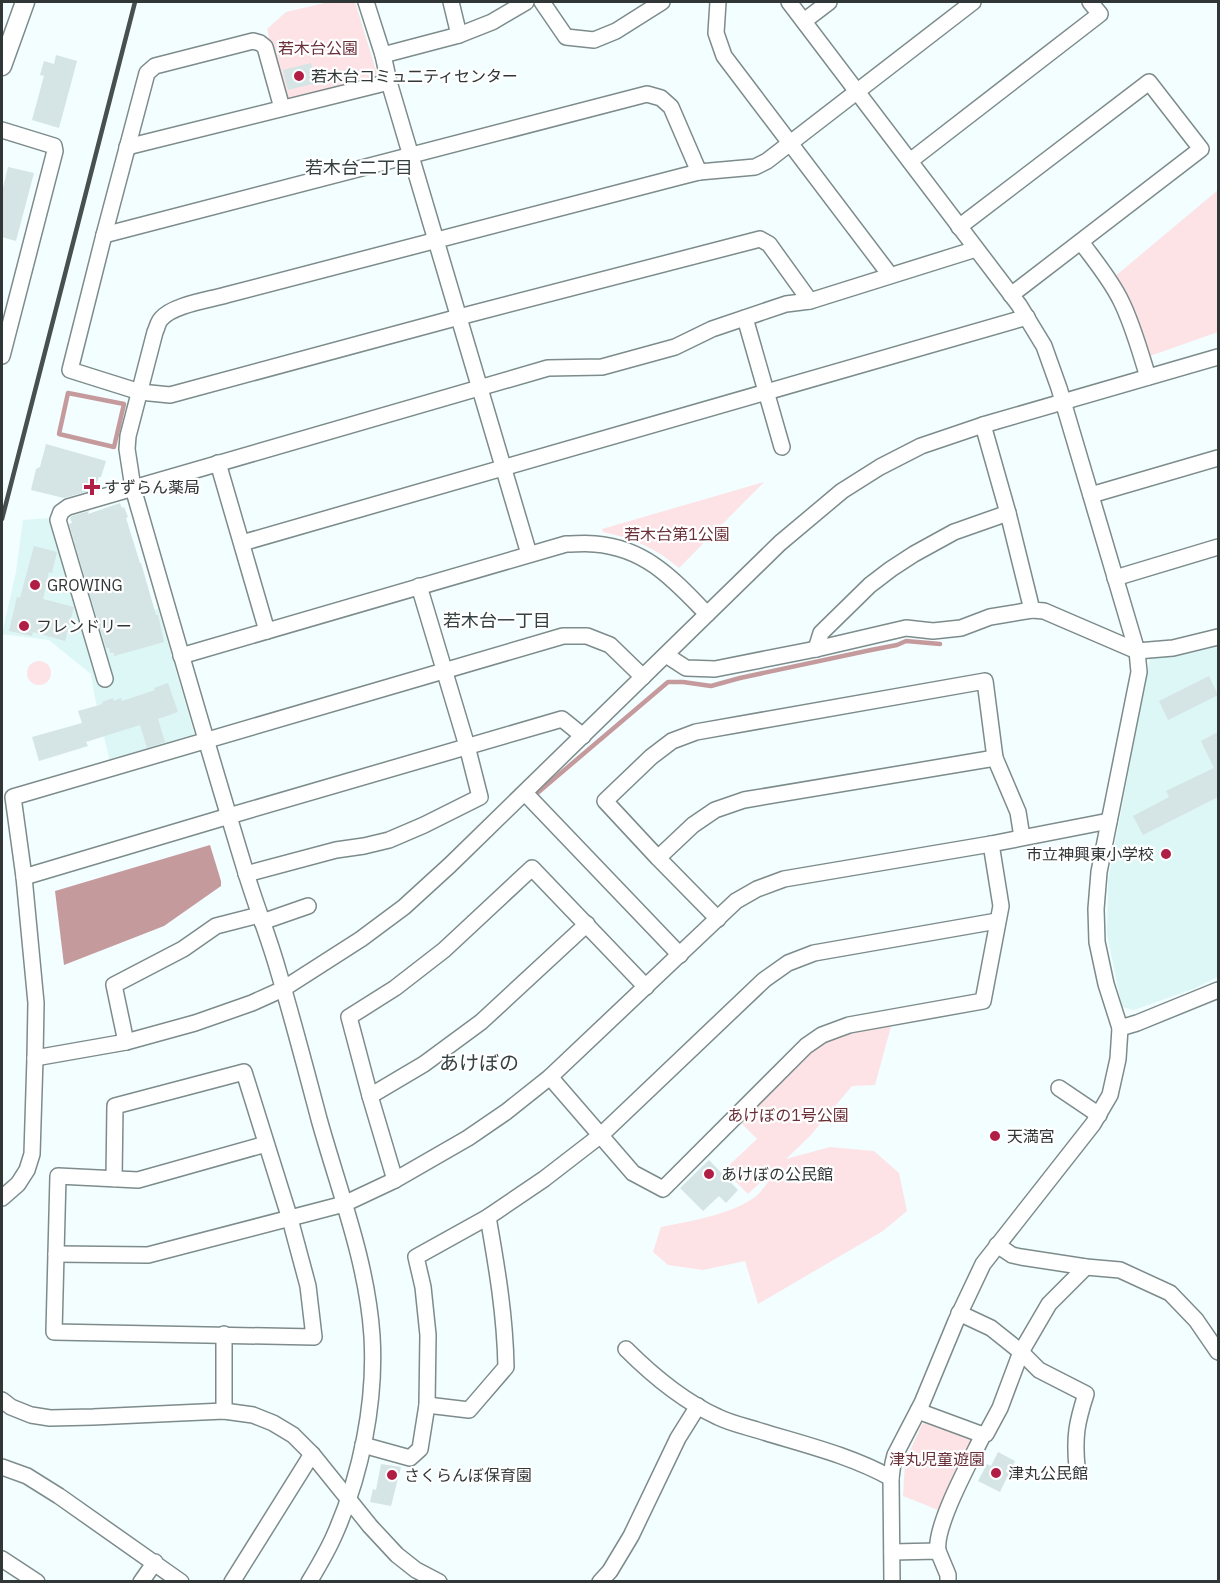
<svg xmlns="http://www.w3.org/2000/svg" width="1220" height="1583" viewBox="0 0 1220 1583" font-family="'IBM Plex Sans','Noto Sans JP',sans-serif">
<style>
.built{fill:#ddf7f7}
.green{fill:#fde3e5}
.water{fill:#c59a9d}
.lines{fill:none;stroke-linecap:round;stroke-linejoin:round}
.stream{stroke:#c59a9d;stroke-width:4.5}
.building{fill:#d5e4e4}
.minor-casing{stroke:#7d8b8b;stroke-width:18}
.major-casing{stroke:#7d8b8b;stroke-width:21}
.minor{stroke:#fff;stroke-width:15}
.major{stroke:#fff;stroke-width:18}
.rail{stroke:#484f4f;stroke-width:4.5}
.poi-dot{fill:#b01d45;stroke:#fff;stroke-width:2}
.labels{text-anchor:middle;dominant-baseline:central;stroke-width:4.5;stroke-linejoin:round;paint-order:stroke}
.park-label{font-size:16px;fill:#6a3039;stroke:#fff}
.poi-label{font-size:16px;fill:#313737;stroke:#fff;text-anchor:start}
.neighbourhood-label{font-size:18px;fill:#344041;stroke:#fff}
.quarter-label{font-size:20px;fill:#344041;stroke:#fff}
</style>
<rect width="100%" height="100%" fill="#f2feff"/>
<g class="built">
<path d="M64,517l8,27 31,-10 25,84 30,-9 36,124 -2,5 -82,24 -15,-64 -4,-24 -42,-34 -47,-6 14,-62 7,-52z"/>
<path d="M1218,642v335l-25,12 -59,21 -12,-3 -15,-73 1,-53 42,-223 41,-8z"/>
</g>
<g class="green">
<path d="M329,2h26l23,75 -89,23 -6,-5 -16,-66 19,-17z"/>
<path d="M1218,190v142l-71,25 -34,-79z"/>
<path d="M764,482l-85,86c-23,-20 -47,-30 -76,-36l-1,-3z"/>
<circle cx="39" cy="673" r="12"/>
<path d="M892,1023l-17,62 -23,1 -42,50 -24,23 44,-12 44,4 25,22 8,38 -24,20 -125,73 -13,-43 -42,9 -35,-5 -15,-13 8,-25c30,-6 69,-12 94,-30 8,-6 18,-22 23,-31l-30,28 -24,-24 33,-31 -17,-17 61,-63 19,-15 33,-14z"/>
<path d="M930,1421l48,17 -35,74 -40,-16 2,-34 17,-38z"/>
</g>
<path class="water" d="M210,845l11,36v5l-57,40 -100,39 -9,-74z"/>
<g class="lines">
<g class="stream">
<path d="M68,393l56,11 -10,43 -55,-13z"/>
<path d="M535,795l133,-113h15l28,4 29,-8 131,-28 26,-5 9,-4 34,3"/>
</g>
</g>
<g class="building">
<path d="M56,55l21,6 -18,67 -27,-8 12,-44 -4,-1 4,-14 10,3z"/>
<path d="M311,63l5,20 -28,7 -5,-20z"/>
<path d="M8,167l26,6 -18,68 -14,-4v-45z"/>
<path d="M46,444l60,17 -5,16h-2l-4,12 -31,9 -33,-8 5,-21 4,-2z"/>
<path d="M120,503l2,5 2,-1 4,10 -2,1 14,45h1l15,52h2l6,27 -50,14v-3h-4l-1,-5h-3l-37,-124 3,-1 -2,-5 2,-2 17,-5 -1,3z"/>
<path d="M34,546l23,6 -5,21 -3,-1 -6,27 31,8 -9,34 -32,-9 -1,4 -23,-5 8,-34 3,1z"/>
<path d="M1209,676l9,19 -50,25 -9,-19z"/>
<path d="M168,683l10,29 -20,7 7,23 -18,6 -7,-23 -54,17 2,4 -49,15 -7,-24 50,-14 -4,-12 25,-7 -1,-2 11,-4 1,3 7,-3 1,3 33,-11 -1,-2z"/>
<path d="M1218,732v65l-75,38 -10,-19 36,-19 -3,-6 48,-23 -13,-27z"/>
<path d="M709,1160l29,30 -12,13 -7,-7 -16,15 -23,-23z"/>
<path d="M998,1452l17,9 -15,31 -22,-11 9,-17 4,2z"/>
<path d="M381,1464l20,3 -10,39 -21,-4 3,-13 3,1z"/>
</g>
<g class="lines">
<g class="minor-casing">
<g id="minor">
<path d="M366,2l17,53 6,27 140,472"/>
<path d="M451,2l8,33"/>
<path d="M542,2l24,35 28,3 22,-9 46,-29"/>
<path d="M718,2l-2,31 8,23 166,219"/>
<path d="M789,2l230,303 25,41 15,42 78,263 2,21 -40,200 -3,37 1,33 9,42 14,44 -2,31 -8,36 -17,29 -110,140 -27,57 -34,82 -27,52 -2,8 -2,15 1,104"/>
<path d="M804,21l25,-19"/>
<path d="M383,55l76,-20 33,-13 34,-20"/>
<path d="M282,108l-17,-61 -5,-4 -7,-2 -98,25 -8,7 -43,162 -34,135 70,22 30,3 289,-78 301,-78 9,5 41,57"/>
<path d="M2,130l52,16 1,5 -53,205"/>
<path d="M127,147l262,-65"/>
<path d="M910,161l190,-147 -10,-12"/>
<path d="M959,227l190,-145 52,67 -190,146"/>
<path d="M104,235l543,-141 14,4 10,9 28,65"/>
<path d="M1081,242c14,19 30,38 40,59 12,24 19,51 27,76"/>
<path d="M745,318l37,129"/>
<path d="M983,425l25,88 24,97 12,1 93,40 36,-3 45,-11"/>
<path d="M218,463l49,168"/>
<path d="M1091,495l127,-37"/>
<path d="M242,543l785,-226"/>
<path d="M1115,578l103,-31"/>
<path d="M816,649l5,-16 49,-48 21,-16 23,-15 40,-22 54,-19"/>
<path d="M666,655l20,13 29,1 101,-20 90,-21 27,3 28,-3 29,-11 42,-7"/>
<path d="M181,656l385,-112c10,0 19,-1 29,0 51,4 79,36 112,70"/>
<path d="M105,679l-47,-159 3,-8 7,-5 480,-139 54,-1 73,-20 37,-18 74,-25 24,-3 166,-52"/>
<path d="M995,758l23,54 4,25"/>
<path d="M525,793l155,162"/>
<path d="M658,858l35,-33 22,-15 29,-10 251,-42 -10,-77 -289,51 -24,9 -21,16 -46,44 53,57 60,61"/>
<path d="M246,874l90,-24 28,-4 25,-6 35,-15 56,-28 -13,-51 -48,-160"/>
<path d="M24,877l205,-61 333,-97 21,17"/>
<path d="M262,922l46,-16"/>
<path d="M1120,1028l17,-5 81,-33"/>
<path d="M126,1042l-12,-57 69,-36 33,-23 43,-11"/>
<path d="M35,1058l91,-16 69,-19 57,-20 31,-14 78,-50 43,-32 46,-42 330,-322 62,-52 38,-24 41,-21 62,-21 235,-68"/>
<path d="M550,1077l83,96 30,16 143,-143 16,-11 27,-10 134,-24 18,-95 -10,-62"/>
<path d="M1059,1088l40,27"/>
<path d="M370,1096l54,-32 57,-42 106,-98"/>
<path d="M114,1179l1,-73 129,-34 46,147 18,67 6,51 -260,-5 4,-156 80,4 128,-36"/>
<path d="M395,1180l-25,-84 -21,-79 46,-29 49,-38 88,-82 114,119"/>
<path d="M2,1198l16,-14 9,-14 5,-16 3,-96 1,-55 -12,-126 -11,-80 550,-161h24l23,9 33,32"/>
<path d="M997,1245l15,10 9,2 65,10 34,3 50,23 26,27 22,32"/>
<path d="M56,1254l92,1 196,-51 51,-24 73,-42 38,-26 44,-35 186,-176 21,-12 27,-10 207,-35 118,-23"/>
<path d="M959,1313l32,15 30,24 18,18 47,24c-9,28 -12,42 -9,73"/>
<path d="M626,1349c25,25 59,53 92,68 12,6 26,9 39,13 45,14 93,25 134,48"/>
<path d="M2,1400l9,7 20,8 19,3 43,-1 131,-6 29,4 20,8 20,12 19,19 58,72 27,29 19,15 23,12"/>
<path d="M427,1405l42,5 37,-43c-1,-52 -9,-99 -18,-150"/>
<path d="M224,1411v-77"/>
<path d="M918,1411l65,24 3,-1 14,-26 21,-56 28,-48 37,-37"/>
<path d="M363,1445l47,13 10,-9 7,-44 1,-70 -5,-48 -7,-30 72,-40 56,-38 57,-44 163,-155 24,-17 26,-10 183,-32"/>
<path d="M2,1467l25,9 32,20 122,86"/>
<path d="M938,1551c-4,-25 33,-91 45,-116"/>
<path d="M892,1552l46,-1 10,24v7"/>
<path d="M2,1559l35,23"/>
<path d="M141,1582l14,-20"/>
<path d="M232,1582l80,-128"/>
<path d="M309,1582c9,-15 18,-30 25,-46 27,-60 42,-134 38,-200 -5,-75 -33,-145 -53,-217 -13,-49 -26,-99 -41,-149 -9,-32 -22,-64 -32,-97 -39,-128 -76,-256 -113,-385l-6,-39 1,-13 27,-104c2,-4 3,-10 6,-13 11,-14 48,-19 65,-24l457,-119 16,-4 56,-5 12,-6 206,-159"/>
<path d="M600,1582l10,-11 21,-35 47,-98 20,-32"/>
</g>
</g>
<g class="major-casing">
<path id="major" d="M2,66l23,-64"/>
</g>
<use href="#minor" class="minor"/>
<use href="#major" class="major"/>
<path class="rail" d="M2,519l133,-517"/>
</g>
<g class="poi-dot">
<circle cx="299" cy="76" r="6"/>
<path d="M89 478h6v6h6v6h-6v6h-6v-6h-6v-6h6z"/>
<circle cx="35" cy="585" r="6"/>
<circle cx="24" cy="626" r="6"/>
<circle cx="1166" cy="854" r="6"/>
<circle cx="995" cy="1136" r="6"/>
<circle cx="709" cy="1174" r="6"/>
<circle cx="996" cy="1473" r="6"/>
<circle cx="392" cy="1475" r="6"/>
</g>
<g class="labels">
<g class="park-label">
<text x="318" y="48">若木台公園</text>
<text x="677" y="534">若木台第1公園</text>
<text x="788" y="1115">あけぼの1号公園</text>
<text x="937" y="1459">津丸児童遊園</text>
</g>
<g class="poi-label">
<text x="311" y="76">若木台コミュ二ティセンター</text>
<text x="104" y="487">すずらん薬局</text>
<text x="47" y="585">GROWING</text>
<text x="36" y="626">フレンドリー</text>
<text x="1154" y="854" text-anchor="end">市立神興東小学校</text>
<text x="1007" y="1136">天満宮</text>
<text x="721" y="1174">あけぼの公民館</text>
<text x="1008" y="1473">津丸公民館</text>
<text x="404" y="1475">さくらんぼ保育園</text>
</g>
<g class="neighbourhood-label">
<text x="359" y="167">若木台二丁目</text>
<text x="497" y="620">若木台一丁目</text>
</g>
<g class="quarter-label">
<text x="479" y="1062">あけぼの</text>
</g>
</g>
<rect width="1220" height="1583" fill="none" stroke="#313737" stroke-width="6"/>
</svg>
